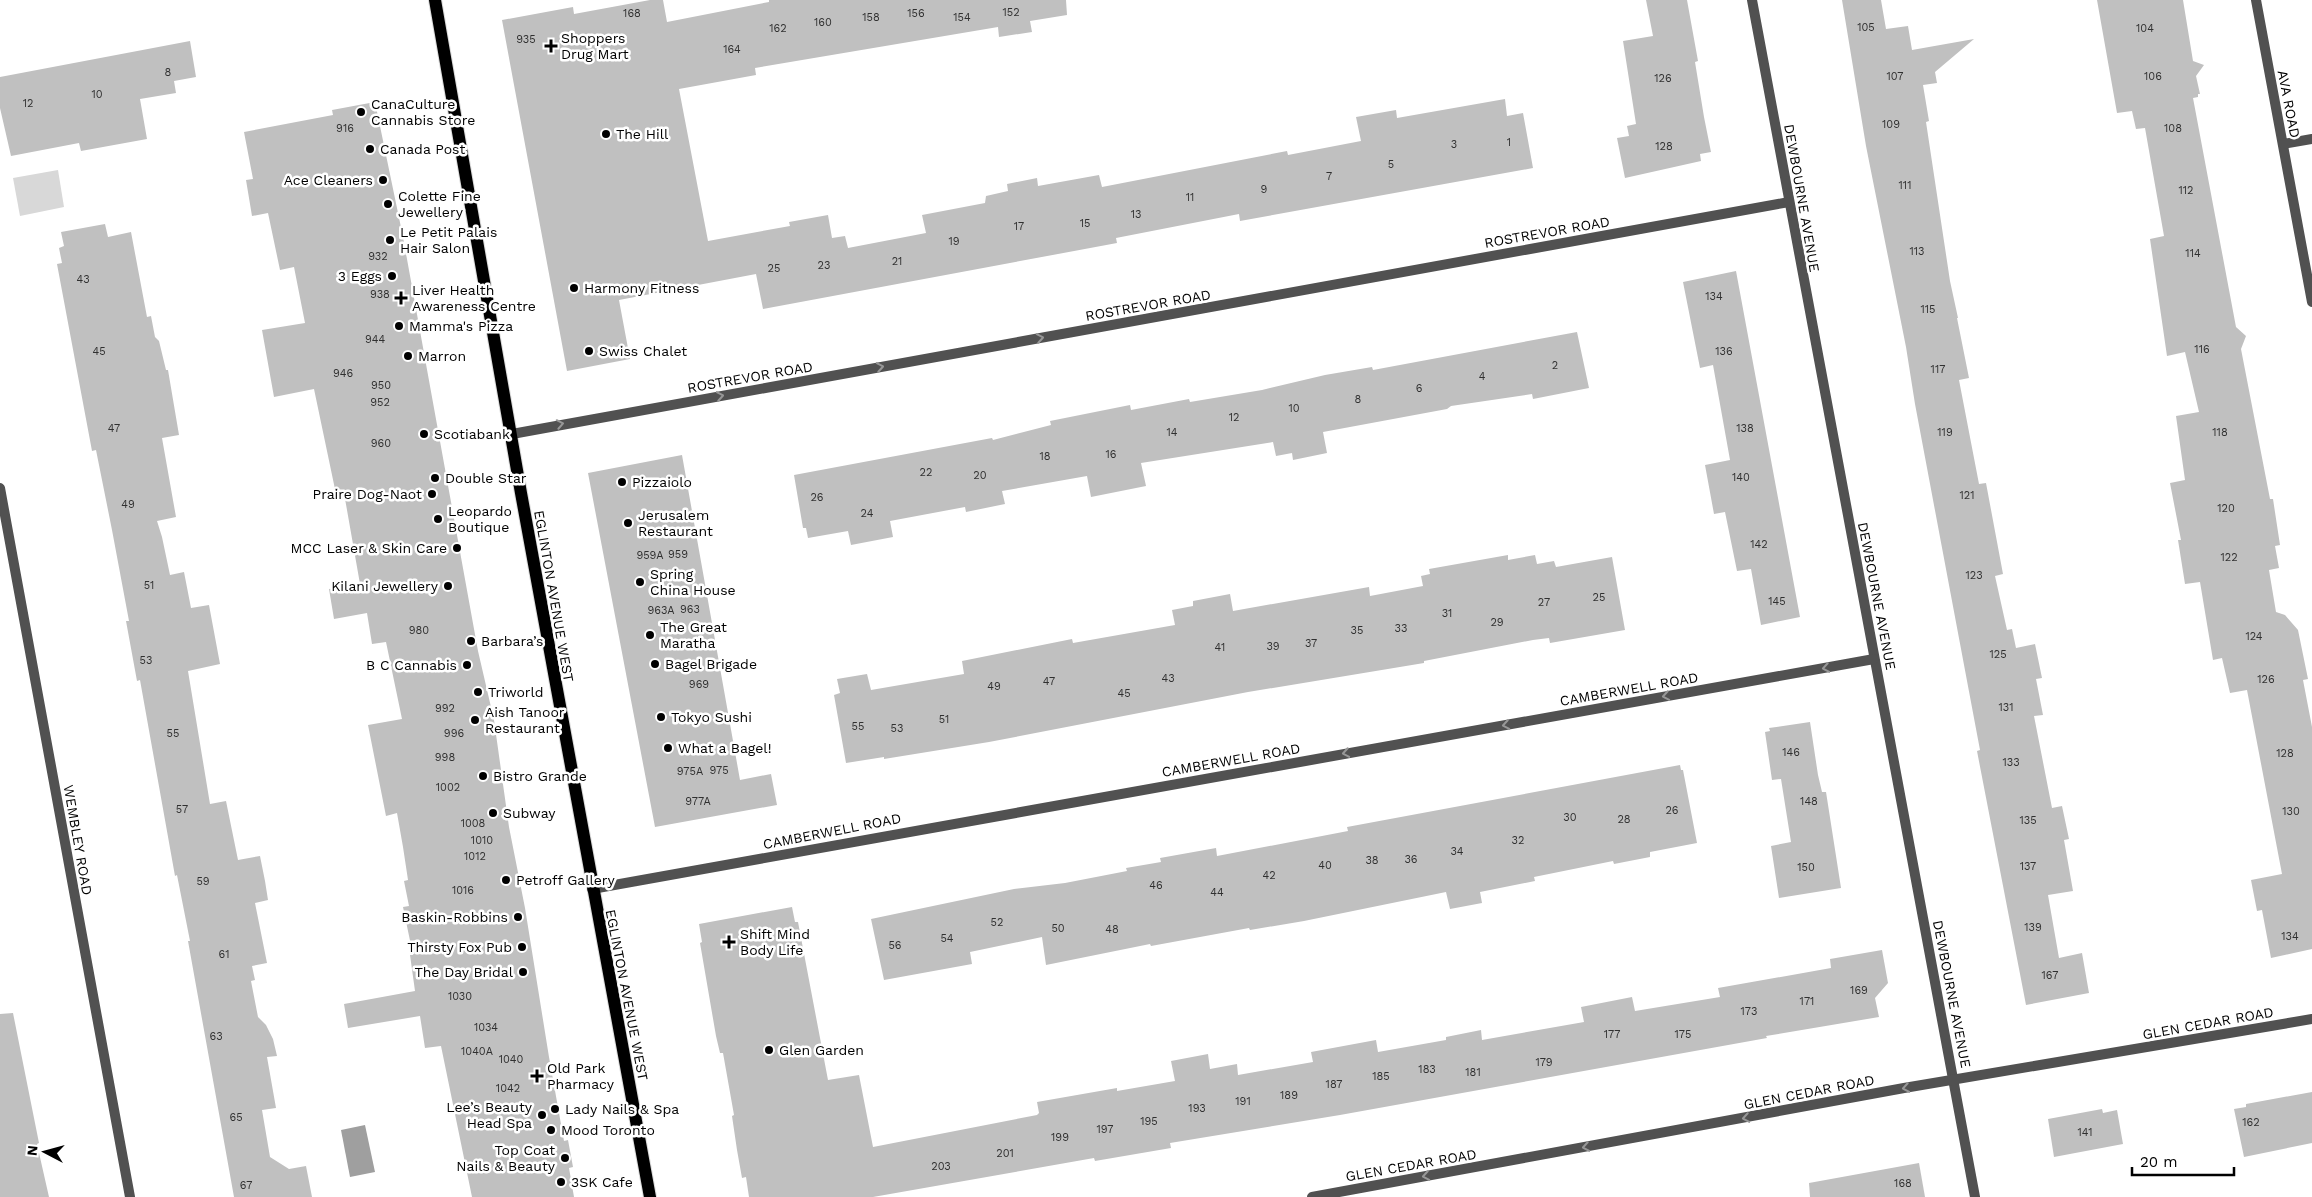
<svg xmlns="http://www.w3.org/2000/svg" width="2312" height="1197" viewBox="0 0 2312 1197" font-family="'Work Sans',sans-serif">
<style>
.green{fill:#d8d8d8}
.water{fill:#9f9f9f}
.building{fill:#c0c0c0}
.lines{fill:none;stroke-linecap:round;stroke-linejoin:round}
.primary-casing{stroke:#dbdbdb;stroke-width:14}
.minor{stroke:#515151;stroke-width:10}
.primary{stroke:#000;stroke-width:12}
.oneway{stroke:#979797}
.poi-dot{fill:#000;stroke:#fff;stroke-width:2}
.labels{text-anchor:middle;dominant-baseline:central;stroke-width:5;stroke-linejoin:round;paint-order:stroke}
.number-label{font-size:11px;fill:#303030}
.poi-label{font-size:14px;fill:#000;stroke:#fff;text-anchor:start}
.street-label{font-size:14px;fill:#000;stroke:#fff}
</style>
<rect width="100%" height="100%" fill="#fff"/>
<path class="green" d="M58,170l6,37 -44,9 -7,-38z"/>
<path class="water" d="M365,1125l10,47 -25,5 -9,-47z"/>
<g class="building">
<path d="M650,0h13l4,22 102,-20v-2h297l1,15 -37,6 2,11 -33,5 -1,-10 -243,41 1,7 -77,14 29,152 82,-15 -1,-4 39,-7 4,23 13,-2 3,12 78,-15 -4,-18 63,-12 1,-7 22,-5 -1,-7 30,-6 1,8 61,-11 3,12 185,-36 1,4 73,-14 -5,-24 40,-7 1,8 108,-19 2,17 16,-3 10,55 -293,53 -1,-7 -123,24 1,5 -354,66 -7,-35 -137,26 11,59 -63,12 -65,-351 71,-13 1,7z"/>
<path d="M1646,0h41l11,61 -3,1 9,55 7,35 -11,2 1,7 -76,17 -8,-40 12,-2 -2,-10 9,-2 -13,-83 30,-5z"/>
<path d="M1842,0h39l5,29 22,-3 4,24 62,-11 -39,33 2,11 -14,2 6,36 -3,1 24,159 8,37h-1l12,60 -10,2 20,104 7,-1 17,91 -8,2 12,54 5,-1 4,19 19,-4 7,34 -6,1 7,36 -9,1 18,92 10,-2 7,33 -5,1 9,51 -25,4 11,63 23,-5 7,40 -63,12 -49,-254 3,-1 -65,-346 -9,-57 -40,-201z"/>
<path d="M2097,0h86l10,61 11,4 -8,11 4,18h-2v3l-5,1 43,229 10,9 -5,13 29,150h3l7,46 -5,1 4,22 -10,2 7,42 9,3 13,15 10,49 -5,1 9,47v222l-41,9 -9,-48 -5,1 -6,-31 31,-6 -35,-184 -17,3 -8,-35 -9,2 -13,-78 -15,2 -7,-44h3l-11,-57 15,-3 -9,-64 23,-4 -14,-60 -18,4 -17,-117 14,-3 -19,-108 -9,1 -4,-18 -15,2z"/>
<path d="M190,41l6,36 -22,4 2,12 -36,6 7,40 -66,12 -2,-8 -68,13 -11,-48v-31z"/>
<path d="M375,102l28,135 75,414 16,69 15,107 16,81 24,149 15,84 4,-1 5,27 -4,1 5,29h-102l-31,-151 -16,2 -5,-32 -72,12 -4,-24 71,-13 -5,-36h3l-10,-48 6,-1 -5,-25 4,-1 -5,-33 -6,-34 -11,3 -18,-91 34,-6 -16,-77 -14,2 -5,-31 -33,6 -5,-30 31,-5 -16,-91 -8,1 -22,-105 -40,8 -12,-67 43,-7 -11,-56 -14,3 -12,-57 -16,3 -6,-36 7,-1 -9,-47 89,-17 -1,-5z"/>
<path d="M105,224l3,13 23,-5 16,85 4,-1 4,21 4,4 7,29h2l11,65 -17,3 14,79 -19,4 5,16 8,38 14,-3 7,36 18,-3 11,59 -32,7 22,133 16,-3 12,59 22,-4 5,25 3,19 -13,3 12,60 -15,3 3,14 -4,1 7,36 8,8 7,14 4,17 -10,1 9,51 -14,2 8,47 19,12 17,-3 6,31h-78l-46,-256h2l-13,-66 -2,1 -35,-196 -3,1 -11,-60h3l-17,-91 -16,-80 -4,1 -35,-187 5,-1 -3,-15 5,-2 -3,-14z"/>
<path d="M1736,271l64,346 -39,8 -10,-56 -14,2 -12,-59 -11,2 -9,-49 25,-5 -17,-95 -13,3 -17,-86z"/>
<path d="M1577,332l12,56 -56,11 -1,-5 -81,12 -4,3 -124,23 4,21 -34,7 -1,-7 -16,3 -3,-14 -132,21 5,23 -55,11 -4,-21 -85,15 3,13 -39,8 -1,-5 -75,14 3,16 -42,8 -3,-14 -40,7 -2,-10h-3l-9,-53 198,-37 1,2 58,-15 -1,-4 80,-16 1,5 58,-11 1,3 72,-12 63,-15 47,-8 1,3z"/>
<path d="M682,455l58,325 31,-6 6,31 -122,22 -67,-354z"/>
<path d="M1508,555v5l27,-5 2,9 17,-3 2,6 56,-10 13,73 -75,13 -1,-5 -16,2 -109,21v2l-176,29 -259,50 -105,17v-2l-38,6 -12,-68 6,-2 -3,-14 30,-5 4,16 93,-16 -2,-13 110,-22 1,4 102,-18 -3,-15 21,-4v-5l37,-7 3,17 136,-24 1,9 53,-10 -2,-10 9,-2 -1,-5z"/>
<path d="M1810,722l8,53 4,17h4l15,96 -62,10 -8,-52 20,-4 -10,-63 -9,1 -7,-48 5,-1 -1,-3z"/>
<path d="M1680,765l1,5h2l14,73 -47,9v5l-36,7 -1,-3 -79,16 1,4 -55,11 2,11 -32,6 -4,-17 -142,29 -54,9 -1,-2 -98,18 -1,-2 -104,21 -4,-28 -72,15 2,12 -88,16 -13,-61 143,-30 51,-6 62,-12 -1,-3 35,-6 -1,-4 56,-10 1,8 131,-25 -1,-4z"/>
<path d="M792,907l3,15h3l30,158 31,-5 14,72 164,-32 2,-2 -2,-11 80,-14v3l58,-10 -4,-20 37,-7 2,15 27,-5 1,11 75,-13 -2,-10 65,-12 2,12 68,-12v-3l35,-7 1,10 102,-18 -3,-15 51,-10 3,14 85,-14 -2,-9 113,-20 -1,-9 52,-9 6,33 -13,15 4,19 -113,19 1,2 -427,77 -170,28 1,5 -76,13 -1,-3 -221,39h-124l-3,-20 -4,1 -5,-28 -5,-34 2,-1 -11,-62h-3l-4,-17 -16,-93 2,-1 -3,-18z"/>
<path d="M13,1013l26,130 -2,1 12,53h-49v-183z"/>
<path d="M2312,1092v51l-68,14 -10,-48 12,-2v-3z"/>
<path d="M2102,1109l1,4 14,-3 6,34 -69,13 -6,-38z"/>
<path d="M1919,1163l6,34h-115l-1,-14z"/>
</g>
<g class="lines">
<g class="primary-casing">
<path id="primary" d="M435,0l86,493 129,704"/>
</g>
<g class="minor">
<path d="M1752,0l223,1197"/>
<path d="M2256,0l56,302"/>
<path d="M2283,144l29,-5"/>
<path d="M512,434l1277,-232"/>
<path d="M0,488l130,709"/>
<path d="M592,889l1282,-230"/>
<path d="M1312,1197l592,-109 408,-69"/>
</g>
<use href="#primary" class="primary"/>
</g>
<defs><path id="oneway-chevron" d="M-2-3.5L2.5 0L-2 3.5" fill="none" stroke-width="1.6" stroke-linecap="round" stroke-linejoin="round" transform="scale(1.25)"/></defs>
<g class="oneway">
<use href="#oneway-chevron" transform="translate(1040 338) rotate(-10)"/>
<use href="#oneway-chevron" transform="translate(880 367) rotate(-10)"/>
<use href="#oneway-chevron" transform="translate(720 396) rotate(-10)"/>
<use href="#oneway-chevron" transform="translate(560 424) rotate(-11)"/>
<use href="#oneway-chevron" transform="translate(1826 668) rotate(170)"/>
<use href="#oneway-chevron" transform="translate(1666 696) rotate(170)"/>
<use href="#oneway-chevron" transform="translate(1506 725) rotate(170)"/>
<use href="#oneway-chevron" transform="translate(1346 753) rotate(170)"/>
<use href="#oneway-chevron" transform="translate(1906 1088) rotate(170)"/>
<use href="#oneway-chevron" transform="translate(1746 1118) rotate(170)"/>
<use href="#oneway-chevron" transform="translate(1586 1147) rotate(170)"/>
<use href="#oneway-chevron" transform="translate(1426 1176) rotate(170)"/>
</g>
<g class="poi-dot">
<path d="M548.5 38.5h5v5h5v5h-5v5h-5v-5h-5v-5h5z"/>
<circle cx="361" cy="112" r="5"/>
<circle cx="606" cy="134" r="5"/>
<circle cx="370" cy="149" r="5"/>
<circle cx="383" cy="180" r="5"/>
<circle cx="388" cy="204" r="5"/>
<circle cx="390" cy="240" r="5"/>
<circle cx="392" cy="276" r="5"/>
<circle cx="574" cy="288" r="5"/>
<path d="M398.5 290.5h5v5h5v5h-5v5h-5v-5h-5v-5h5z"/>
<circle cx="399" cy="326" r="5"/>
<circle cx="589" cy="351" r="5"/>
<circle cx="408" cy="356" r="5"/>
<circle cx="424" cy="434" r="5"/>
<circle cx="435" cy="478" r="5"/>
<circle cx="622" cy="482" r="5"/>
<circle cx="432" cy="494" r="5"/>
<circle cx="438" cy="519" r="5"/>
<circle cx="628" cy="523" r="5"/>
<circle cx="457" cy="548" r="5"/>
<circle cx="640" cy="582" r="5"/>
<circle cx="448" cy="586" r="5"/>
<circle cx="650" cy="635" r="5"/>
<circle cx="471" cy="641" r="5"/>
<circle cx="655" cy="664" r="5"/>
<circle cx="467" cy="665" r="5"/>
<circle cx="478" cy="692" r="5"/>
<circle cx="661" cy="717" r="5"/>
<circle cx="475" cy="720" r="5"/>
<circle cx="668" cy="748" r="5"/>
<circle cx="483" cy="776" r="5"/>
<circle cx="493" cy="813" r="5"/>
<circle cx="506" cy="880" r="5"/>
<circle cx="518" cy="917" r="5"/>
<path d="M726.5 934.5h5v5h5v5h-5v5h-5v-5h-5v-5h5z"/>
<circle cx="522" cy="947" r="5"/>
<circle cx="523" cy="972" r="5"/>
<circle cx="769" cy="1050" r="5"/>
<path d="M534.5 1068.5h5v5h5v5h-5v5h-5v-5h-5v-5h5z"/>
<circle cx="555" cy="1109" r="5"/>
<circle cx="542" cy="1115" r="5"/>
<circle cx="551" cy="1130" r="5"/>
<circle cx="565" cy="1158" r="5"/>
<circle cx="561" cy="1182" r="5"/>
</g>
<g class="labels">
<g class="number-label">
<text x="1011" y="12">152</text>
<text x="632" y="13">168</text>
<text x="916" y="13">156</text>
<text x="871" y="17">158</text>
<text x="962" y="17">154</text>
<text x="823" y="22">160</text>
<text x="1866" y="27">105</text>
<text x="778" y="28">162</text>
<text x="2145" y="28">104</text>
<text x="526" y="39">935</text>
<text x="732" y="49">164</text>
<text x="168" y="72">8</text>
<text x="1895" y="76">107</text>
<text x="2153" y="76">106</text>
<text x="1663" y="78">126</text>
<text x="97" y="94">10</text>
<text x="28" y="103">12</text>
<text x="1891" y="124">109</text>
<text x="345" y="128">916</text>
<text x="2173" y="128">108</text>
<text x="1509" y="142">1</text>
<text x="1454" y="144">3</text>
<text x="1664" y="146">128</text>
<text x="1391" y="164">5</text>
<text x="1329" y="176">7</text>
<text x="1905" y="185">111</text>
<text x="1264" y="189">9</text>
<text x="2186" y="190">112</text>
<text x="1190" y="197">11</text>
<text x="1136" y="214">13</text>
<text x="1085" y="223">15</text>
<text x="1019" y="226">17</text>
<text x="954" y="241">19</text>
<text x="1917" y="251">113</text>
<text x="2193" y="253">114</text>
<text x="378" y="256">932</text>
<text x="897" y="261">21</text>
<text x="824" y="265">23</text>
<text x="774" y="268">25</text>
<text x="83" y="279">43</text>
<text x="380" y="294">938</text>
<text x="1714" y="296">134</text>
<text x="1928" y="309">115</text>
<text x="375" y="339">944</text>
<text x="2202" y="349">116</text>
<text x="99" y="351">45</text>
<text x="1724" y="351">136</text>
<text x="1555" y="365">2</text>
<text x="1938" y="369">117</text>
<text x="343" y="373">946</text>
<text x="1482" y="376">4</text>
<text x="381" y="385">950</text>
<text x="1419" y="388">6</text>
<text x="1358" y="399">8</text>
<text x="380" y="402">952</text>
<text x="1294" y="408">10</text>
<text x="1234" y="417">12</text>
<text x="114" y="428">47</text>
<text x="1745" y="428">138</text>
<text x="1172" y="432">14</text>
<text x="1945" y="432">119</text>
<text x="2220" y="432">118</text>
<text x="381" y="443">960</text>
<text x="1111" y="454">16</text>
<text x="1045" y="456">18</text>
<text x="926" y="472">22</text>
<text x="980" y="475">20</text>
<text x="1741" y="477">140</text>
<text x="1967" y="495">121</text>
<text x="817" y="497">26</text>
<text x="128" y="504">49</text>
<text x="2226" y="508">120</text>
<text x="867" y="513">24</text>
<text x="1759" y="544">142</text>
<text x="678" y="554">959</text>
<text x="650" y="555">959A</text>
<text x="2229" y="557">122</text>
<text x="1974" y="575">123</text>
<text x="149" y="585">51</text>
<text x="1599" y="597">25</text>
<text x="1777" y="601">145</text>
<text x="1544" y="602">27</text>
<text x="690" y="609">963</text>
<text x="661" y="610">963A</text>
<text x="1447" y="613">31</text>
<text x="1497" y="622">29</text>
<text x="1401" y="628">33</text>
<text x="419" y="630">980</text>
<text x="1357" y="630">35</text>
<text x="2254" y="636">124</text>
<text x="1311" y="643">37</text>
<text x="1273" y="646">39</text>
<text x="1220" y="647">41</text>
<text x="1998" y="654">125</text>
<text x="146" y="660">53</text>
<text x="1168" y="678">43</text>
<text x="2266" y="679">126</text>
<text x="1049" y="681">47</text>
<text x="699" y="684">969</text>
<text x="994" y="686">49</text>
<text x="1124" y="693">45</text>
<text x="2006" y="707">131</text>
<text x="445" y="708">992</text>
<text x="944" y="719">51</text>
<text x="858" y="726">55</text>
<text x="897" y="728">53</text>
<text x="173" y="733">55</text>
<text x="454" y="733">996</text>
<text x="1791" y="752">146</text>
<text x="2285" y="753">128</text>
<text x="445" y="757">998</text>
<text x="2011" y="762">133</text>
<text x="719" y="770">975</text>
<text x="690" y="771">975A</text>
<text x="448" y="787">1002</text>
<text x="698" y="801">977A</text>
<text x="1809" y="801">148</text>
<text x="182" y="809">57</text>
<text x="1672" y="810">26</text>
<text x="2291" y="811">130</text>
<text x="1570" y="817">30</text>
<text x="1624" y="819">28</text>
<text x="2028" y="820">135</text>
<text x="473" y="823">1008</text>
<text x="482" y="840">1010</text>
<text x="1518" y="840">32</text>
<text x="1457" y="851">34</text>
<text x="475" y="856">1012</text>
<text x="1411" y="859">36</text>
<text x="1372" y="860">38</text>
<text x="1325" y="865">40</text>
<text x="2028" y="866">137</text>
<text x="1806" y="867">150</text>
<text x="1269" y="875">42</text>
<text x="203" y="881">59</text>
<text x="1156" y="885">46</text>
<text x="463" y="890">1016</text>
<text x="1217" y="892">44</text>
<text x="997" y="922">52</text>
<text x="2033" y="927">139</text>
<text x="1058" y="928">50</text>
<text x="1112" y="929">48</text>
<text x="2290" y="936">134</text>
<text x="947" y="938">54</text>
<text x="895" y="945">56</text>
<text x="224" y="954">61</text>
<text x="2050" y="975">167</text>
<text x="1859" y="990">169</text>
<text x="460" y="996">1030</text>
<text x="1807" y="1001">171</text>
<text x="1749" y="1011">173</text>
<text x="486" y="1027">1034</text>
<text x="1612" y="1034">177</text>
<text x="1683" y="1034">175</text>
<text x="216" y="1036">63</text>
<text x="477" y="1051">1040A</text>
<text x="511" y="1059">1040</text>
<text x="1544" y="1062">179</text>
<text x="1427" y="1069">183</text>
<text x="1473" y="1072">181</text>
<text x="1381" y="1076">185</text>
<text x="1334" y="1084">187</text>
<text x="508" y="1088">1042</text>
<text x="1289" y="1095">189</text>
<text x="1243" y="1101">191</text>
<text x="1197" y="1108">193</text>
<text x="236" y="1117">65</text>
<text x="1149" y="1121">195</text>
<text x="2251" y="1122">162</text>
<text x="1105" y="1129">197</text>
<text x="2085" y="1132">141</text>
<text x="1060" y="1137">199</text>
<text x="1005" y="1153">201</text>
<text x="941" y="1166">203</text>
<text x="1903" y="1183">168</text>
<text x="246" y="1185">67</text>
</g>
<g class="poi-label">
<text x="561" y="38">Shoppers<tspan x="561" dy="16">Drug Mart</tspan></text>
<text x="371" y="104">CanaCulture<tspan x="371" dy="16">Cannabis Store</tspan></text>
<text x="616" y="134">The Hill</text>
<text x="380" y="149">Canada Post</text>
<text x="373" y="180" text-anchor="end">Ace Cleaners</text>
<text x="398" y="196">Colette Fine<tspan x="398" dy="16">Jewellery</tspan></text>
<text x="400" y="232">Le Petit Palais<tspan x="400" dy="16">Hair Salon</tspan></text>
<text x="382" y="276" text-anchor="end">3 Eggs</text>
<text x="584" y="288">Harmony Fitness</text>
<text x="412" y="290">Liver Health<tspan x="412" dy="16">Awareness Centre</tspan></text>
<text x="409" y="326">Mamma's Pizza</text>
<text x="599" y="351">Swiss Chalet</text>
<text x="418" y="356">Marron</text>
<text x="434" y="434">Scotiabank</text>
<text x="445" y="478">Double Star</text>
<text x="632" y="482">Pizzaiolo</text>
<text x="422" y="494" text-anchor="end">Praire Dog-Naot</text>
<text x="448" y="511">Leopardo<tspan x="448" dy="16">Boutique</tspan></text>
<text x="638" y="515">Jerusalem<tspan x="638" dy="16">Restaurant</tspan></text>
<text x="447" y="548" text-anchor="end">MCC Laser &amp; Skin Care</text>
<text x="650" y="574">Spring<tspan x="650" dy="16">China House</tspan></text>
<text x="438" y="586" text-anchor="end">Kilani Jewellery</text>
<text x="660" y="627">The Great<tspan x="660" dy="16">Maratha</tspan></text>
<text x="481" y="641">Barbara’s</text>
<text x="665" y="664">Bagel Brigade</text>
<text x="457" y="665" text-anchor="end">B C Cannabis</text>
<text x="488" y="692">Triworld</text>
<text x="485" y="712">Aish Tanoor<tspan x="485" dy="16">Restaurant</tspan></text>
<text x="671" y="717">Tokyo Sushi</text>
<text x="678" y="748">What a Bagel!</text>
<text x="493" y="776">Bistro Grande</text>
<text x="503" y="813">Subway</text>
<text x="516" y="880">Petroff Gallery</text>
<text x="508" y="917" text-anchor="end">Baskin-Robbins</text>
<text x="740" y="934">Shift Mind<tspan x="740" dy="16">Body Life</tspan></text>
<text x="512" y="947" text-anchor="end">Thirsty Fox Pub</text>
<text x="513" y="972" text-anchor="end">The Day Bridal</text>
<text x="779" y="1050">Glen Garden</text>
<text x="547" y="1068">Old Park<tspan x="547" dy="16">Pharmacy</tspan></text>
<text x="532" y="1107" text-anchor="end">Lee’s Beauty<tspan x="532" dy="16">Head Spa</tspan></text>
<text x="565" y="1109">Lady Nails &amp; Spa</text>
<text x="561" y="1130">Mood Toronto</text>
<text x="555" y="1150" text-anchor="end">Top Coat<tspan x="555" dy="16">Nails &amp; Beauty</tspan></text>
<text x="571" y="1182">3SK Cafe</text>
</g>
<g class="street-label">
<text transform="translate(2289 104) rotate(79)">AVA ROAD</text>
<text transform="translate(1802 198) rotate(80)">DEWBOURNE AVENUE</text>
<text transform="translate(1547 232) rotate(-10)">ROSTREVOR ROAD</text>
<text transform="translate(1148 305) rotate(-10)">ROSTREVOR ROAD</text>
<text transform="translate(750 377) rotate(-10)">ROSTREVOR ROAD</text>
<text transform="translate(554 596) rotate(80)">EGLINTON AVENUE WEST</text>
<text transform="translate(1877 596) rotate(79)">DEWBOURNE AVENUE</text>
<text transform="translate(1629 689) rotate(-10)">CAMBERWELL ROAD</text>
<text transform="translate(1231 760) rotate(-10)">CAMBERWELL ROAD</text>
<text transform="translate(832 831) rotate(-11)">CAMBERWELL ROAD</text>
<text transform="translate(78 840) rotate(80)">WEMBLEY ROAD</text>
<text transform="translate(1952 994) rotate(79)">DEWBOURNE AVENUE</text>
<text transform="translate(627 995) rotate(79)">EGLINTON AVENUE WEST</text>
<text transform="translate(2208 1023) rotate(-10)">GLEN CEDAR ROAD</text>
<text transform="translate(1809 1092) rotate(-11)">GLEN CEDAR ROAD</text>
<text transform="translate(1411 1165) rotate(-10)">GLEN CEDAR ROAD</text>
</g>
</g>
<g transform="translate(45 1152) rotate(276)" stroke="#ffffff" stroke-width="4" paint-order="stroke">
<path d="M0-4L9 19L0 12L-9 19Z" fill="#000000"/>
<text y="-8" font-size="14" font-weight="bold" text-anchor="middle" fill="#000000">N</text>
</g>
<path d="M2132 1167v8h102v-8" fill="none" stroke="#000000" stroke-width="2.5"/>
<text x="2140" y="1167" font-size="15" fill="#000000" stroke="#ffffff" stroke-width="4" paint-order="stroke">20 m</text>
</svg>
